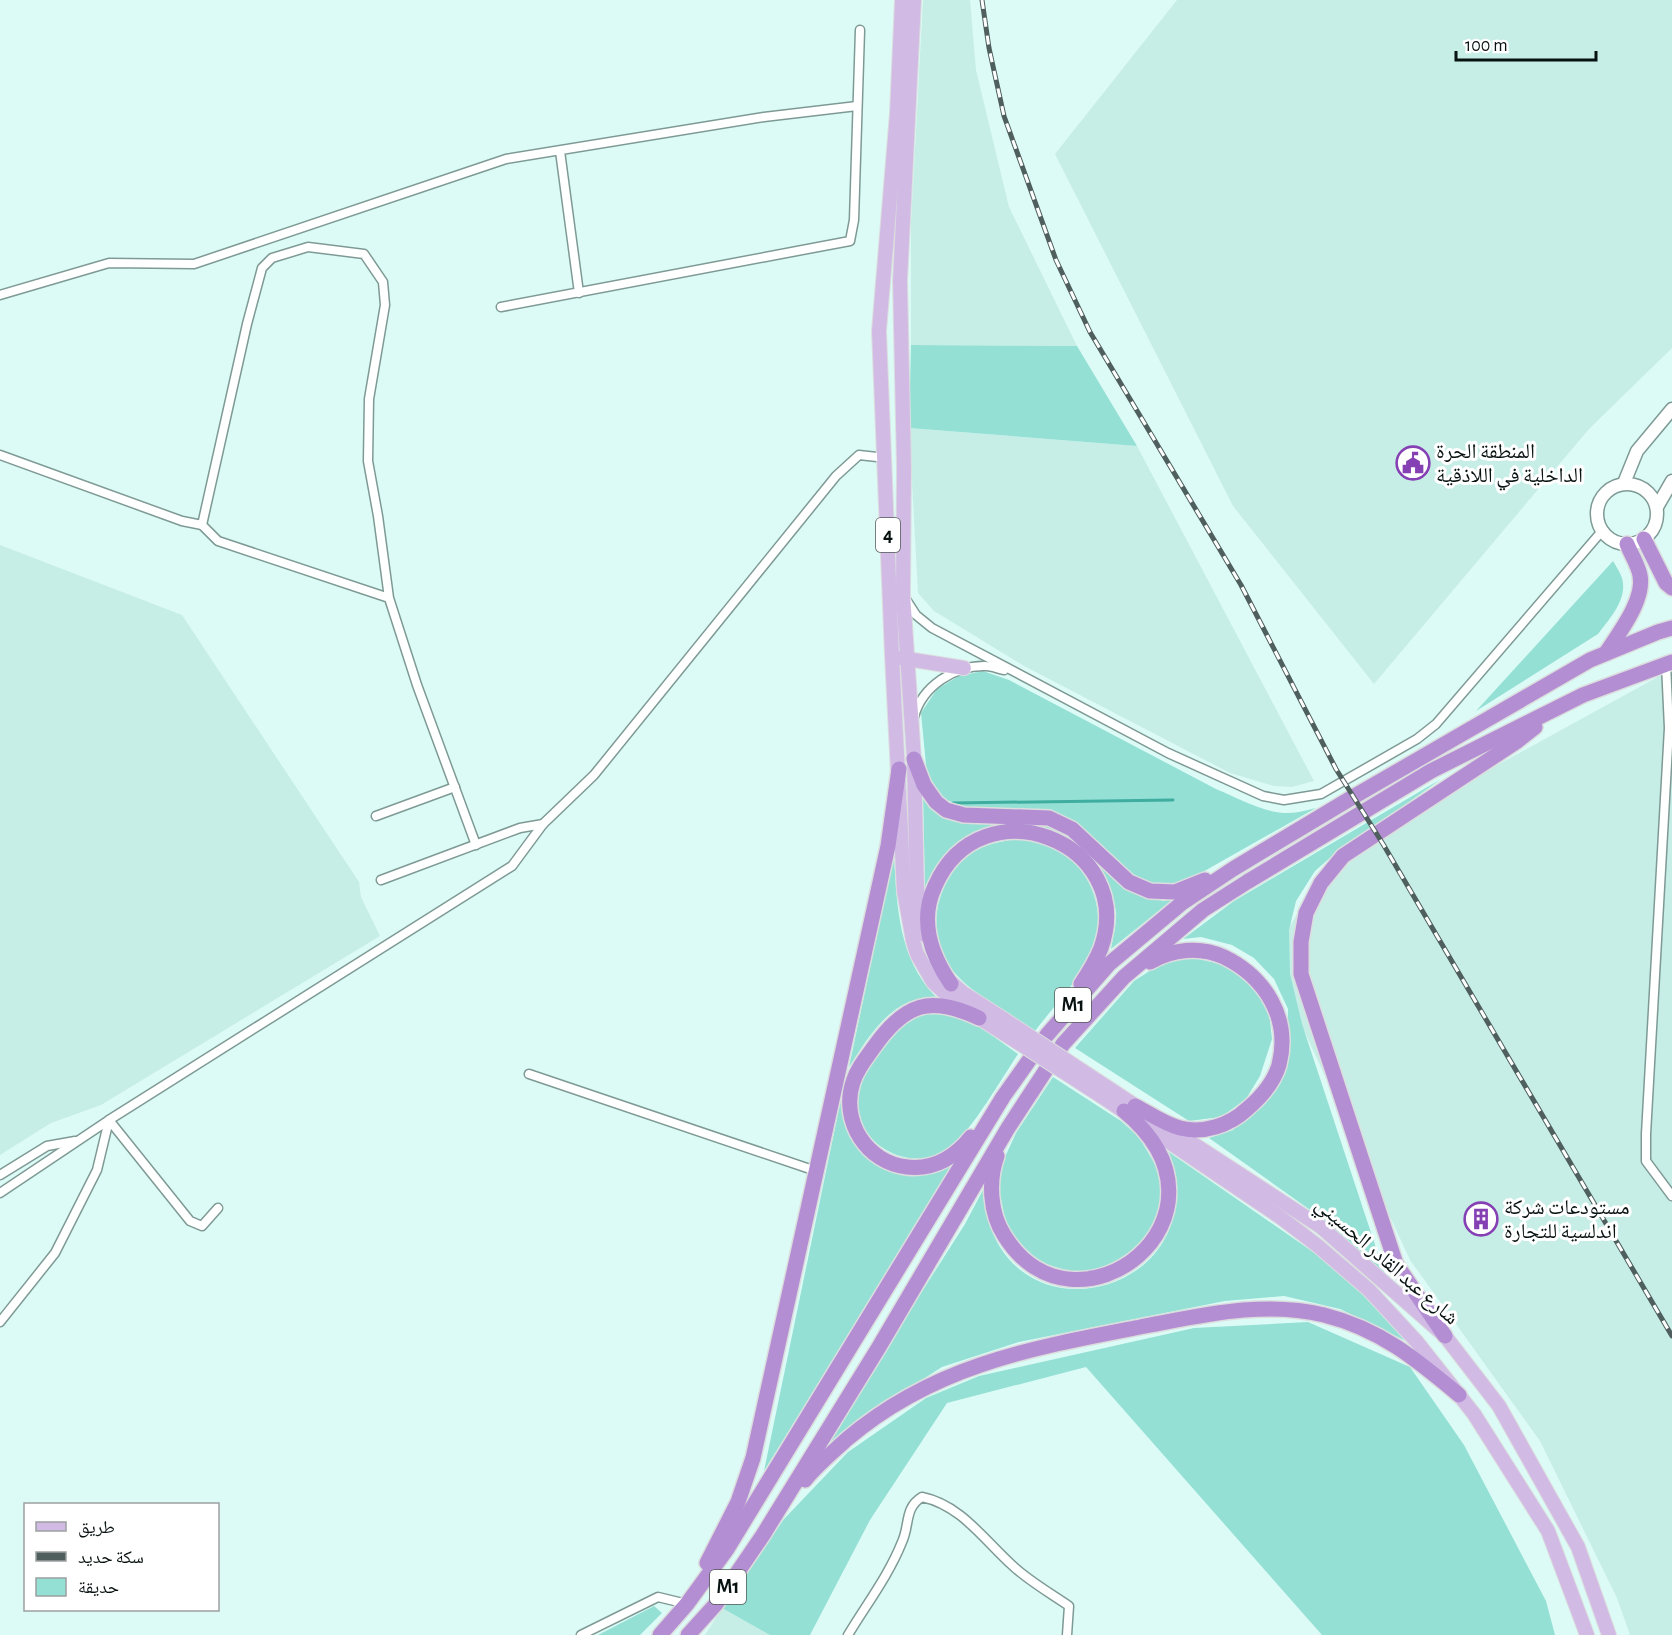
<svg xmlns="http://www.w3.org/2000/svg" width="1672" height="1635" viewBox="0 0 1672 1635" font-family="'Alegreya Sans','Noto Naskh Arabic',sans-serif">
<style>
.built{fill:#c7ede7}
.green{fill:#95e0d5}
.lines{fill:none;stroke-linecap:round;stroke-linejoin:round}
.stream{stroke:#3fada0;stroke-width:3}
.street-casing{stroke:#7e9a95;stroke-width:11}
.secondary-casing{stroke:#7e9a95;stroke-width:15}
.primary-casing{stroke:#dcdede;stroke-width:16}
.highway-casing{stroke:#dcdede;stroke-width:18}
.street{stroke:#fff;stroke-width:8}
.secondary{stroke:#fff;stroke-width:12}
.primary{stroke:#d1bbe5;stroke-width:14}
.highway{stroke:#b38ed3;stroke-width:15}
.rail-casing{stroke:#4f5f5d;stroke-width:5}
.rail{stroke:#fff;stroke-width:3;stroke-dasharray:9;stroke-linecap:butt}
.primary-bridge-casing{stroke:#dcdede;stroke-width:16;stroke-linecap:butt}
.primary-bridge{stroke:#d1bbe5;stroke-width:14}
.labels{text-anchor:middle;dominant-baseline:central;stroke-width:6;stroke-linejoin:round;paint-order:stroke}
.shield{fill:#fff;stroke:#525958;stroke-width:1.5}
.shield-label{font-size:20px;font-weight:bold;fill:#081211}
.poi-label{font-size:21px;fill:#081211;stroke:#fff;text-anchor:start}
.street-label{font-size:21px;fill:#081211;stroke:#fff}
</style>
<rect width="100%" height="100%" fill="#ddfbf6"/>
<g class="built">
<path d="M923,0h47l6,70 33,137 68,139 -166,-1v-122z"/>
<path d="M1177,0h495v348l-83,81 -215,255 -141,-178 -178,-352z"/>
<path d="M909,428l228,18 177,335 -22,6 -18,-1 -44,-13 -206,-107 -90,-55 -16,-18z"/>
<path d="M0,545l182,70 177,267 2,15 19,39 -279,169 -50,18 -51,32z"/>
<path d="M1665,673h7v962h-42l-13,-37 -77,-157 -130,-181 -116,-251 -13,-67 43,-75 177,-104z"/>
<path d="M722,1608l48,27h-65z"/>
</g>
<g class="green">
<path d="M911,345l166,1 60,100 -228,-18z"/>
<path d="M1613,561c3,5 7,11 9,17 6,21 -12,40 -24,56l-122,77z"/>
<path d="M983,671l26,9 207,109c22,9 47,24 72,24 10,0 19,-3 28,-5l-115,65 -31,13h-21l-19,-11 -48,-47 -30,-18 -87,-3 -24,-9 -14,-23 -6,-62 16,-24 22,-13z"/>
<path d="M1441,779l-51,37 -43,27 -32,28 -19,30 -7,29 1,44 12,50 84,254 -73,-66 -104,-74 24,-8 30,-30 24,-37 1,-54 -14,-30 -20,-21 -22,-13 -31,-8 -18,2 51,-38z"/>
<path d="M923,794l12,17 17,10 24,2 74,-1 20,12 75,62 19,5 12,-4 -65,52c2,-12 6,-26 5,-37 -8,-64 -79,-105 -138,-80 -24,10 -42,34 -53,56z"/>
<path d="M1016,839c8,1 16,1 23,3 43,10 69,60 56,102 -8,28 -42,63 -60,87 -27,-18 -66,-38 -85,-64 -25,-35 -14,-86 19,-112 13,-11 31,-13 47,-16z"/>
<path d="M894,855c3,51 4,103 42,142 -8,1 -19,2 -27,5 -27,11 -45,42 -60,65z"/>
<path d="M1185,956l40,9 28,16 15,21 4,37 -12,37 -14,23 -25,18 -32,4 -114,-73 59,-67 31,-20z"/>
<path d="M934,1013c33,0 58,23 84,41 -18,27 -44,73 -67,93 -40,33 -108,-9 -92,-59 4,-16 17,-31 27,-43 15,-18 24,-29 48,-32z"/>
<path d="M1053,1077l68,44 18,16 17,29 4,15v19l-4,20 -8,16 -26,27 -43,11 -44,-13 -17,-16 -12,-22 -7,-33v-16l5,-15 12,-26z"/>
<path d="M841,1099c3,16 5,34 17,47 5,5 14,9 20,12 31,18 45,23 77,5l-191,308z"/>
<path d="M1166,1150l150,104 49,42 41,45 -66,-32 -56,-13 -59,5 -206,41 -77,25 -98,63 -27,26 148,-232 19,-36c1,11 1,22 4,32 34,114 196,76 188,-35 -1,-12 -6,-24 -10,-35z"/>
<path d="M1308,1322l102,45 54,78 82,156 9,34h-233l-236,-268 -139,36 -77,117 -60,115h-40l-48,-27 62,-89 64,-67 78,-54 53,-22 215,-48z"/>
<path d="M654,1606l8,7 -22,22h-42z"/>
</g>
<g class="lines">
<path class="stream" d="M953,803l220,-3"/>
<g class="street-casing">
<g id="street">
<path d="M560,151l19,142"/>
<path d="M0,295l109,-32 85,1 312,-105 258,-42 93,-11"/>
<path d="M501,307l349,-66 4,-21 6,-190"/>
<path d="M0,455l182,66 20,4"/>
<path d="M389,598l-171,-57 -16,-16 45,-201 15,-56 10,-10 36,-11 56,7 19,28 2,23 -16,94 -1,62 10,55 11,82 28,87 59,160"/>
<path d="M905,598l11,17 16,13 236,125 95,43 21,4 37,-6 96,-55 19,-15 166,-193"/>
<path d="M1666,664l3,64 -23,406v27l26,35"/>
<path d="M914,717c8,-31 41,-52 72,-51 6,0 12,3 18,4"/>
<path d="M376,816l79,-29"/>
<path d="M381,880l139,-52 23,-4"/>
<path d="M529,1074l287,97"/>
<path d="M0,1175l47,-29 28,-5"/>
<path d="M0,1193l109,-73 81,101 12,5 16,-18"/>
<path d="M0,1322l55,-69 42,-83 12,-50 403,-254 31,-42 51,-49 242,-299 23,-21 27,3"/>
<path d="M581,1635l77,-38 29,7"/>
<path d="M848,1635c18,-30 41,-60 54,-93 8,-17 2,-34 20,-45 39,8 62,43 91,69 16,15 37,27 56,40l-2,29"/>
</g>
</g>
<g class="secondary-casing">
<g id="secondary">
<path d="M1624,483l13,-32 35,-42"/>
<circle cx="1627" cy="514" r="30"/>
<path d="M1657,507l15,-26"/>
</g>
</g>
<g class="primary-casing">
<g id="primary">
<path d="M902,0l-5,113 -18,218 13,325 12,235 9,50 4,13 16,28 24,22 43,27"/>
<path d="M914,0l-14,281 4,187 -1,126 11,165 3,129 7,47"/>
<path d="M901,658l63,10"/>
<path d="M944,976l19,17 42,27"/>
<path d="M1107,1087l38,25"/>
<path d="M1101,1096l179,121 38,29 51,44 48,52 57,72 74,117 39,104"/>
<path d="M1166,1126l155,101 124,109 54,70 79,141 31,88"/>
</g>
</g>
<g class="highway-casing">
<g id="highway">
<path d="M1644,539l22,44 6,5"/>
<path d="M1606,653c13,-20 39,-53 34,-78 -2,-10 -9,-21 -13,-31"/>
<path d="M914,759l10,26 12,17 10,8 18,5 85,3 23,11 57,53 21,9 25,1 30,-12"/>
<path d="M951,984c-20,-29 -32,-64 -16,-98 46,-105 203,-44 166,62 -5,13 -12,24 -20,36"/>
<path d="M1135,1106c14,7 29,18 45,22 24,6 50,-3 67,-19 13,-11 27,-27 32,-44 12,-47 -14,-88 -55,-108 -24,-11 -52,-8 -74,5"/>
<path d="M971,1137c-16,20 -37,33 -64,30 -40,-4 -67,-46 -54,-85 4,-13 13,-24 21,-35 31,-44 56,-52 105,-29"/>
<path d="M997,1156c-9,25 -7,57 7,79 71,116 247,-19 120,-124"/>
<path d="M1445,1336l-49,-72 -95,-290v-32l5,-29 15,-30 22,-27 173,-114 19,-15"/>
<path d="M805,1480c12,-15 28,-28 42,-41 87,-74 185,-91 293,-112 60,-11 123,-27 184,-12 56,14 92,44 135,80"/>
<path d="M707,1563l31,-61 15,-44 135,-612 11,-77"/>
<path d="M660,1635l27,-31 40,-55 276,-452 44,-62 62,-71 73,-61 51,-34 120,-72 237,-137 68,-28 14,-4"/>
<path d="M688,1635l28,-31 47,-69 116,-188 129,-219 55,-84 61,-67 79,-67 44,-28 184,-111 152,-76 89,-33"/>
</g>
</g>
<use href="#street" class="street"/>
<use href="#secondary" class="secondary"/>
<use href="#primary" class="primary"/>
<use href="#highway" class="highway"/>
<g class="rail-casing">
<path id="rail" d="M982,0l7,48 15,68 52,144 34,72 151,253 95,184 47,75 289,492"/>
</g>
<use href="#rail" class="rail"/>
<g class="primary-bridge-casing">
<g id="primary-bridge">
<path d="M1005,1020l102,67"/>
<path d="M1000,1031l101,65"/>
</g>
</g>
<use href="#primary-bridge" class="primary-bridge"/>
</g>
<defs>
<g id="civic-ring" transform="scale(1.725)"><circle r="9.5" fill="#fff" stroke="#8540b4" stroke-width="1.5"/><path d="M-.6-6.5H3V-4.5H.6V-3L4-1V1h2V6H-6V1h2V-1L-.6-3ZM-1.2 2.5V6h2.4V2.5Z" fill="#8540b4"/></g>
<g id="building-ring" transform="scale(1.725)"><circle r="9.5" fill="#fff" stroke="#8540b4" stroke-width="1.5"/><path d="M-4-6H4V6H1V3H-1V6H-4ZM-2.5-4.3h1.7v1.8h-1.7ZM.8-4.3h1.7v1.8H.8ZM-2.5-1h1.7V.8h-1.7ZM.8-1h1.7V.8H.8Z" fill="#8540b4"/></g>
</defs>
<g fill-rule="evenodd">
<use href="#civic-ring" x="1413" y="463"/>
<use href="#building-ring" x="1481" y="1219"/>
</g>
<g class="labels">
<g class="shield">
<rect x="876" y="518" width="24" height="34" rx="4.5"/>
<rect x="1055" y="988" width="36" height="34" rx="4.5"/>
<rect x="710" y="1570" width="36" height="34" rx="4.5"/>
</g>
<g class="shield-label">
<text x="888" y="535">4</text>
<text x="1073" y="1005">M1</text>
<text x="728" y="1587">M1</text>
</g>
<g class="poi-label">
<text x="1436" y="451">المنطقة الحرة<tspan x="1436" dy="24">الداخلية في اللاذقية</tspan></text>
<text x="1504" y="1207">مستودعات شركة<tspan x="1504" dy="24">اندلسية للتجارة</tspan></text>
</g>
<g class="street-label">
<text transform="translate(1387 1261) rotate(41)">شارع عبد القادر الحسيني</text>
</g>
</g>
<rect x="24" y="1503" width="195" height="108" fill="#ffffff" stroke="#9ca0a0" stroke-width="1.5"/>
<rect x="36" y="1522" width="30" height="9" fill="#d1bbe5" stroke="#9ca0a0" stroke-width="1.5"/>
<text x="78" y="1533" font-size="18" fill="#081211">طريق</text>
<rect x="36" y="1552" width="30" height="9" fill="#4f5f5d" stroke="#9ca0a0" stroke-width="1.5"/>
<text x="78" y="1563" font-size="18" fill="#081211">سكة حديد</text>
<rect x="36" y="1578" width="30" height="18" fill="#95e0d5" stroke="#9ca0a0" stroke-width="1.5"/>
<text x="78" y="1593" font-size="18" fill="#081211">حديقة</text>
<path d="M1456 51v9h140v-9" fill="none" stroke="#081211" stroke-width="3"/>
<text x="1465" y="51" font-size="18" fill="#081211" stroke="#ffffff" stroke-width="4.5" paint-order="stroke">100 m</text>
</svg>
